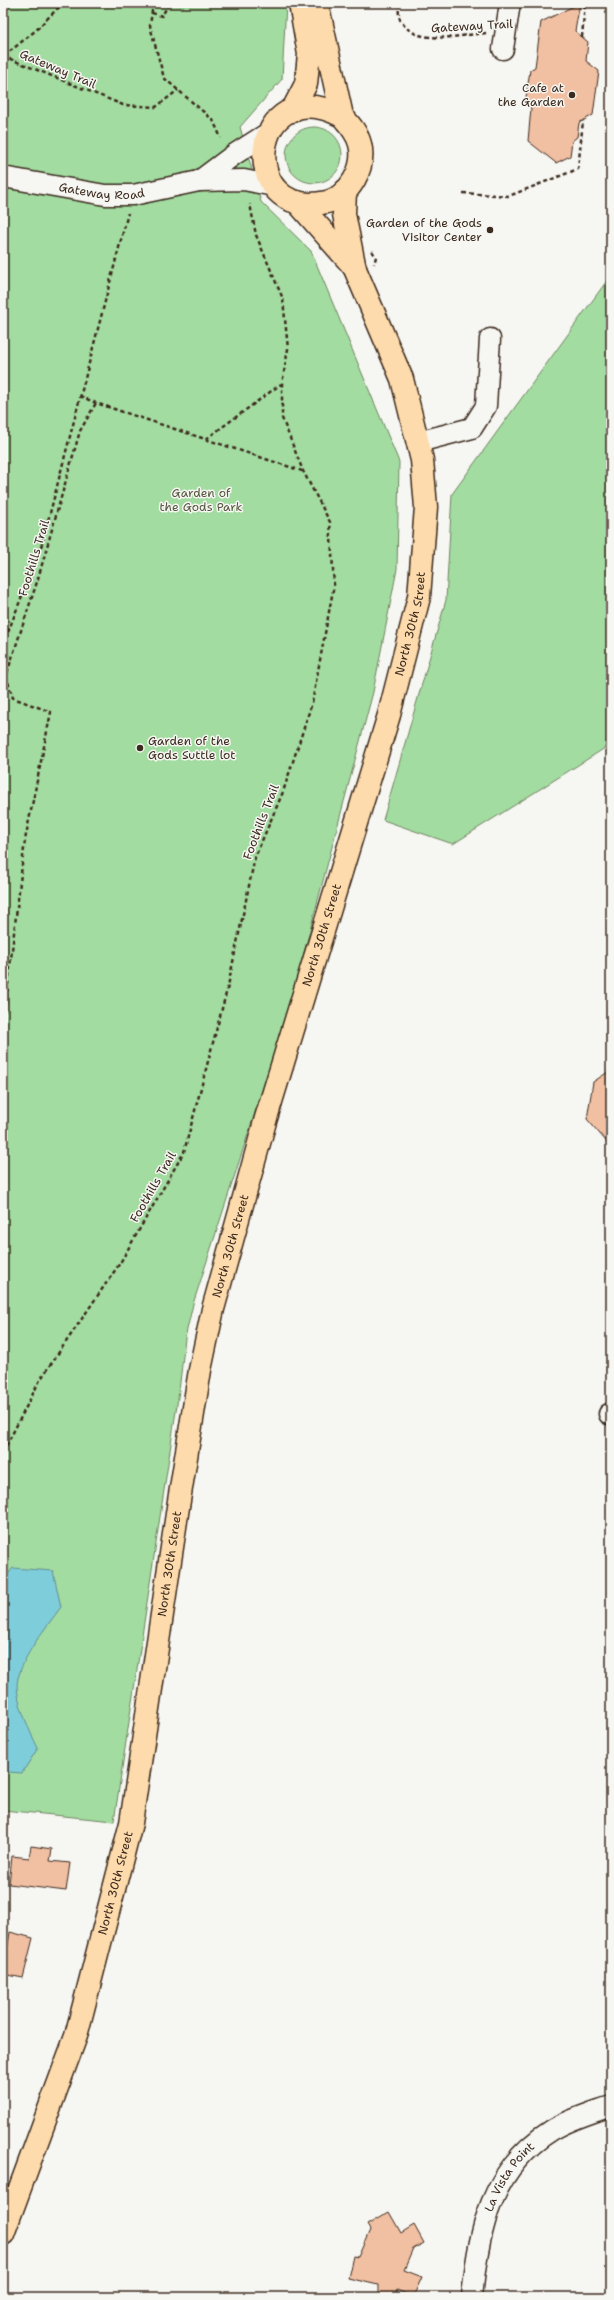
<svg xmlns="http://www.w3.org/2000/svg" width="614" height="2300" viewBox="0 0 614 2300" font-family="'Shantell Sans',sans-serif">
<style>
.green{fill:#a3dca1;stroke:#6f8360}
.water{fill:#7ecddb;stroke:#638c8f}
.building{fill:#f1bfa2;stroke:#3b2a1e}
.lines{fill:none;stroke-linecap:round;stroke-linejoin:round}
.minor-casing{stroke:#3b2a1e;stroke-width:23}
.major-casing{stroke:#3b2a1e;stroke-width:25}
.path{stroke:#3b2a1e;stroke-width:2.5;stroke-dasharray:4 3;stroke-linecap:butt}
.minor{stroke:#f6f6f2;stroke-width:20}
.major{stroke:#fedbac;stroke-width:22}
.poi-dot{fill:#3b2a1e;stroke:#f6f6f2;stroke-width:1.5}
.labels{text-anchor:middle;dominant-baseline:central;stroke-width:3;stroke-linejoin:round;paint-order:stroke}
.street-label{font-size:12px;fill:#3b2a1e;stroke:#f6f6f2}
.poi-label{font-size:12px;fill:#3b2a1e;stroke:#f6f6f2;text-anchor:end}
.park-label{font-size:12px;fill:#55563f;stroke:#f6f6f2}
</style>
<rect width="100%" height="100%" fill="#f6f6f2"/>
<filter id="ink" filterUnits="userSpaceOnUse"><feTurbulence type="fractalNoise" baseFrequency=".025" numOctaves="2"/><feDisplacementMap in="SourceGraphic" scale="8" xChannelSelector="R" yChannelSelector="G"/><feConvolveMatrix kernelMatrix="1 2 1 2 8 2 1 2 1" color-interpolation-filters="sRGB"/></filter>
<g filter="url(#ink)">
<g class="green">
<path d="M3,3h283l-4,76 -42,48 21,75 50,49 88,211 -2,107 -24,123 -81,306 -99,306 -8,34 -6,53 -65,430 -111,-11z"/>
<circle cx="314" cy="155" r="28"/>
<path d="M611,275v445l-6,28 -152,96 -70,-24 63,-220 6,-106z"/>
</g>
<path class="water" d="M13,1568l40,3 8,36c-16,22 -36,45 -43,71 -5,18 12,54 20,70l-16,25 -14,-1 -5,-5v-187z"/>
<g class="building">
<path d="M580,3l-5,28 13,11 -2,19 13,10 -6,44 -14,8 -2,14 -5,4 -2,15 -14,7 -28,-22 3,-33 -6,-4 5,-34 5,-3 6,-45z"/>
<path d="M611,1070v77l-24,-28 6,-37z"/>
<path d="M31,1846l21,3 -2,12 20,2 -4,28 -57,-7 3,-28 17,2z"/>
<path d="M10,1932l23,6 -10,40 -20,-4z"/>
<path d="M389,2212l12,21 13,-8 10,18 -11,6 -9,21 18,7 -9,20 -16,-7 -3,7h-6l-10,-4v-8l-30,-7 5,-22 5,1 12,-27 -3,-5z"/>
</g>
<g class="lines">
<g class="minor-casing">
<g id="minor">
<path d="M503,49l7,-46"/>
<path id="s1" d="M3,177l102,18h28l66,-14 45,-1 30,6"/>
<path d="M199,181l36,-27 33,-21"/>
<path d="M418,442l54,-14 14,-22 4,-67"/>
<path d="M609,1414h2"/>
<path id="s2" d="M472,2297c6,-66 19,-129 80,-167 18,-11 39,-17 59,-24"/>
</g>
</g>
<g class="major-casing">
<g id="major">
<path d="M317,3l25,113c7,8 15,16 18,28 6,23 -10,52 -33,58 -93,21 -78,-134 15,-86"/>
<path d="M292,111l14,-27 3,-30 -9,-51"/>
<path d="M297,202l58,66"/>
<path id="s3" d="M3,2234l73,-198 55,-213 47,-316 22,-137 13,-61 53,-191 123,-403 30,-118 7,-90 -4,-47 -20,-81 -47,-110 -11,-55 1,-23"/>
</g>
</g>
<g class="path">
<path d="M153,3l-3,23 14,52 49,42 8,18"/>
<path d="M398,3c1,5 0,14 3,18 16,27 61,13 87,12"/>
<path d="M152,13l10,3 7,-13"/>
<path d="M582,37l3,-34"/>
<path d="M3,56l120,49 33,2 22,-17"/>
<path d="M4,56l31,-25 28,-28"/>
<path d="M463,193l46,3 69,-27 5,-48"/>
<path d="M372,251l4,6 -2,7"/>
<path d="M80,396l16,7 206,68"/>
<path d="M206,439l75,-55"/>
<path d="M3,645l39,-101 86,-331"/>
<path d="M3,1026l22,-186 26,-128 -38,-14 -7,-22 31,-94 43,-151 16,-28"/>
<path d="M3,1452l37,-72 80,-117 64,-111 44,-166 27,-129 28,-65 29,-89 22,-118 -4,-63 -27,-51 -21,-53v-34l6,-35 -5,-50 -27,-64 -6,-31"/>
</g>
<use href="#minor" class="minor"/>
<use href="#major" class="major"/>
</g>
</g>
<g class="poi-dot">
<circle cx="572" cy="95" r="4"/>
<circle cx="490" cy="230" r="4"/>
<circle cx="140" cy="748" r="4"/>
</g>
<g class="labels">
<g class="street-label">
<text transform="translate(472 26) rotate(-3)">Gateway Trail</text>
<text transform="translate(58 69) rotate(23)">Gateway Trail</text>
<text stroke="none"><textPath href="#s1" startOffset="100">Gateway Road</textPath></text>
<text transform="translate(34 558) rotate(-73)">Foothills Trail</text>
<text stroke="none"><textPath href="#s3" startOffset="1665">North 30th Street</textPath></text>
<text transform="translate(261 822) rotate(-69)">Foothills Trail</text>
<text stroke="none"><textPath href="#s3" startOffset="1341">North 30th Street</textPath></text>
<text transform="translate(153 1187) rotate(-60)">Foothills Trail</text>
<text stroke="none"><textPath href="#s3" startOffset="1017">North 30th Street</textPath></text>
<text stroke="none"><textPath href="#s3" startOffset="693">North 30th Street</textPath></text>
<text stroke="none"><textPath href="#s3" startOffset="369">North 30th Street</textPath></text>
<text stroke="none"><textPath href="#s2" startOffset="128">La Vista Point</textPath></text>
</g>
<g class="poi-label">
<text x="564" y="88">Cafe at<tspan x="564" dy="14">the Garden</tspan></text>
<text x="482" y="223">Garden of the Gods<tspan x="482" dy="14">Visitor Center</tspan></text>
<text x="148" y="741" text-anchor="start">Garden of the<tspan x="148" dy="14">Gods Suttle lot</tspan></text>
</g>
<g class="park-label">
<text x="201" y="493">Garden of<tspan x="201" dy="14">the Gods Park</tspan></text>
</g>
</g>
<rect width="614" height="2300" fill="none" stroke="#f6f6f2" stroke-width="16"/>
<rect x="8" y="8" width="598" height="2284" fill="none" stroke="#3b2a1e" stroke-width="1.5" filter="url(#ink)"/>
</svg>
